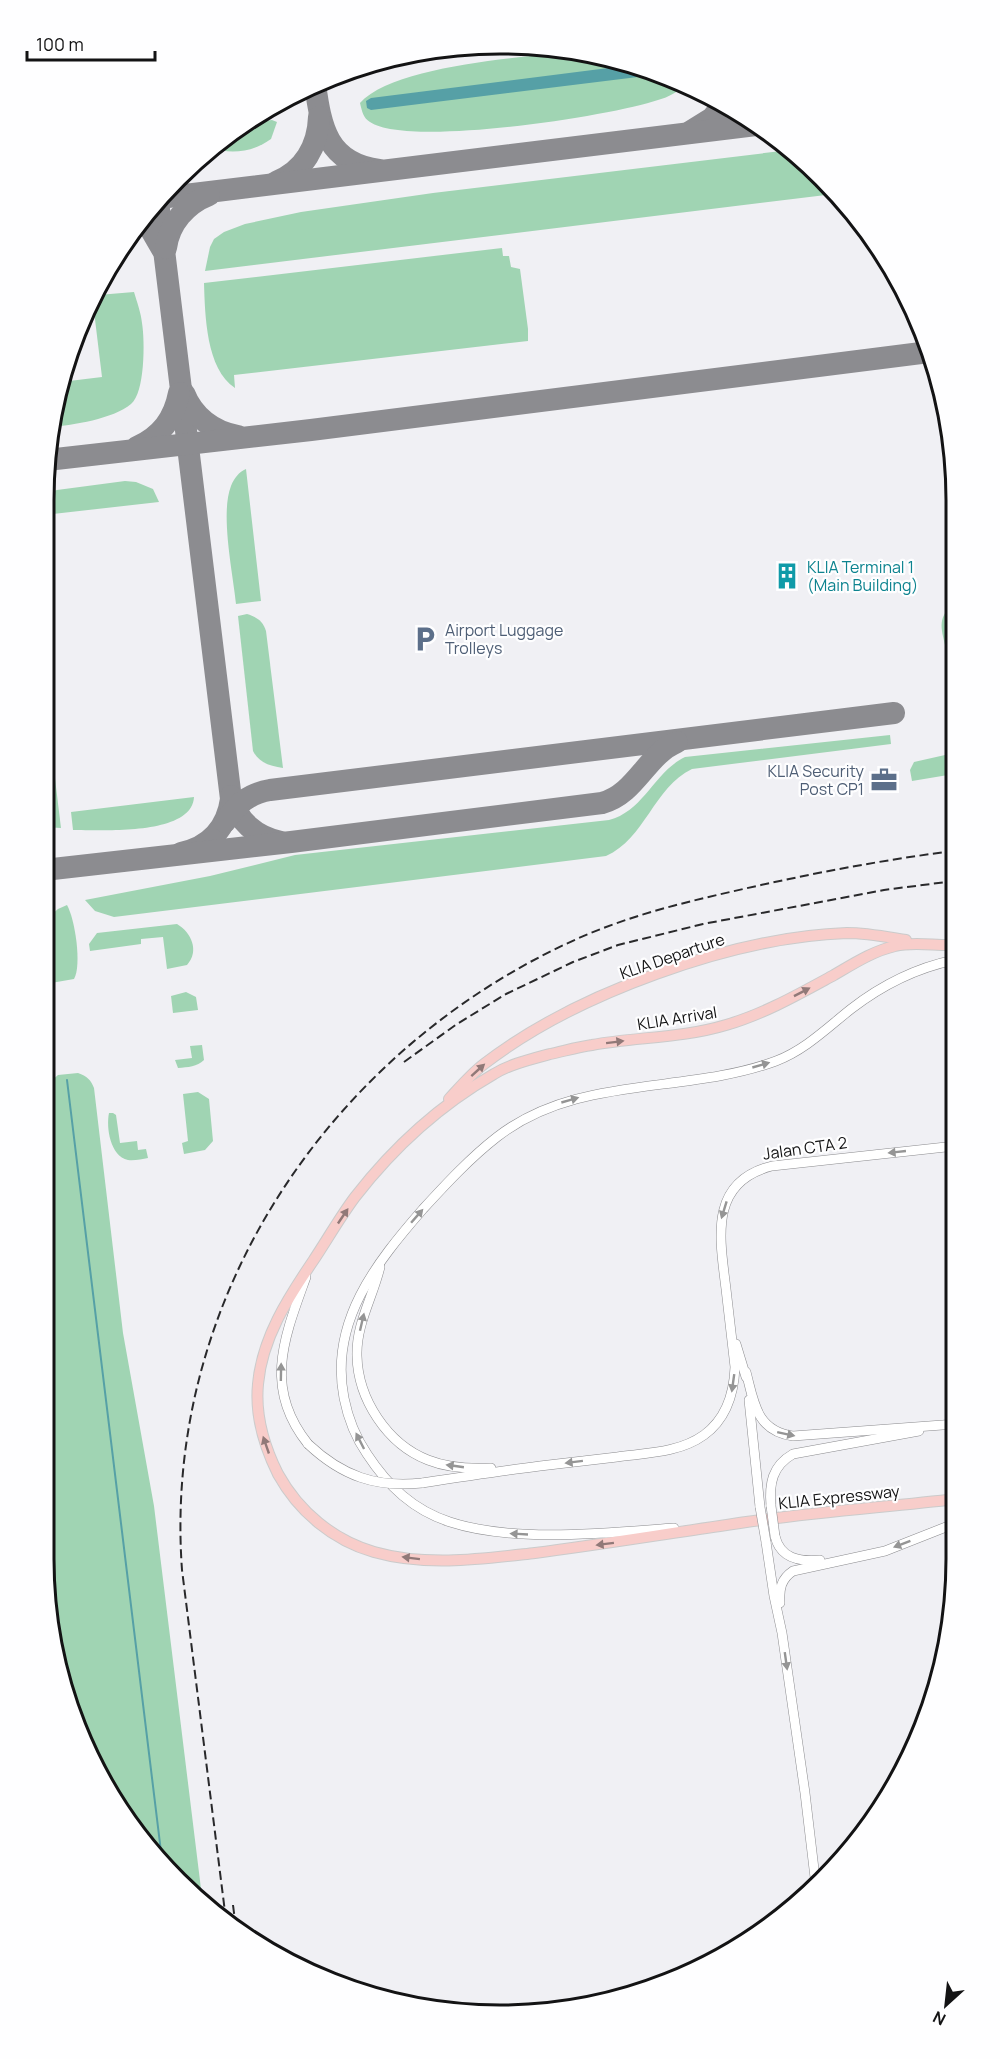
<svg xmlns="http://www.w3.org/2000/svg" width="1000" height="2059" viewBox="0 0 1000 2059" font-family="Manrope,sans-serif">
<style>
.green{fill:#a0d4b3}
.water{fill:#56a0a6}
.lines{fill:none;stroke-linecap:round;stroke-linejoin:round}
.stream{stroke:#56a0a6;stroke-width:2}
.taxiway{stroke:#8c8c90;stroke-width:22}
.minor-casing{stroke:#8b8b8e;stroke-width:10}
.major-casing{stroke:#cbcbcb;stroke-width:12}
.minor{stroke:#fff;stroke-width:9}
.major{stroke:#f8cdca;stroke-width:10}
.rail{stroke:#29292b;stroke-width:2;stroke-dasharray:9 4.5;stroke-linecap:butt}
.minor-bridge-casing{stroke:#8b8b8e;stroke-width:10;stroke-linecap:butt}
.minor-bridge{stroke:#fff;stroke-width:9}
.oneway{fill:#917978}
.oneway2{fill:#959595}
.labels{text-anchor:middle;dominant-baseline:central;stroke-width:4.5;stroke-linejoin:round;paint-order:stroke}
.culture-label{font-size:16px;fill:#0d838f;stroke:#fefeff;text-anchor:start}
.service-label{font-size:16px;fill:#4e5e75;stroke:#fefeff;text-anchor:start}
.street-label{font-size:16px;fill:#131314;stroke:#fefeff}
.rim{fill:none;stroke:#131314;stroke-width:3}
</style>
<rect width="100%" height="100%" fill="#f0f0f4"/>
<g class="green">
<path d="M579,51l10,1 86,26 11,7c-9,7 -17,12 -28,15 -47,16 -249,48 -288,22 -7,-4 -8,-11 -10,-19 34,-38 167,-46 219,-52z"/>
<path d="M272,120l5,2 -6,17c-18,13 -37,15 -59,10l30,-25z"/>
<path d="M790,150l44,44 -629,77 5,-24 4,-8 10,-7 21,-8 56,-12 132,-19z"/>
<path d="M502,248l1,8h6l2,11 9,2 8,60v12l-294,34 1,13c-29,-19 -30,-73 -31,-105z"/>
<path d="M134,292c3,10 7,21 8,31 3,18 3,70 -11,81 -18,15 -58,21 -80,23l1,-16 9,-29 41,-5 -9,-74 5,-8z"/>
<path d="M246,469l15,132 -25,3c-3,-31 -16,-90 -5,-118 3,-8 8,-14 15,-17z"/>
<path d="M125,481l11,1 17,7 6,13 -115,13v-21l13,-4z"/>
<path d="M953,604v49l-7,-4c-4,-19 -10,-30 7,-45z"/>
<path d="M247,614c10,3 16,7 19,17l17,137c-13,-2 -24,-5 -30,-17l-15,-135z"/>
<path d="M44,688l17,140 -17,-1z"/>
<path d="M890,735l1,9 -199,25c-38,18 -47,70 -86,87l-492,61 -19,-6 -10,-11 125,-24 85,-21 314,-35c35,-9 45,-48 76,-63z"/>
<path d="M954,741v33l-42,7 -2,-11 4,-8 31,-7z"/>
<path d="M194,797c-2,39 -93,33 -121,33l-2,-18z"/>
<path d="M67,905c8,14 15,60 7,74l-23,4 -5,-1 -2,-2v-59l14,-12z"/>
<path d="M177,924c14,8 23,27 10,41l-20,4 -4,-32 -22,2v5l-51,7 -1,-7 8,-11z"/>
<path d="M186,992l10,5 2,13 -25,3 -2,-17z"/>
<path d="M202,1045l2,15c-7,7 -16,7 -26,8l-3,-8 17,-2 -2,-12z"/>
<path d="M78,1073c9,3 13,7 16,15l29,245 31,173 48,391 -64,-60 -70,-131 -24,-147v-319l7,-39 3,-49 -4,-70 8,-7z"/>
<path d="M198,1092l11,7 4,42 -8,9 -21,4 -2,-11 6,-2 -5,-47z"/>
<path d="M109,1113h4l3,2 4,28 17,-2 1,9 8,-1 2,9c-6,1 -14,3 -20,2 -18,-4 -22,-33 -19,-47z"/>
</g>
<path class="water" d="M632,65l30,9 -291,36 -4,-2 -1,-7 5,-3z"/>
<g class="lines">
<path class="stream" d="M67,1080l95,780"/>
<g class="taxiway">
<path d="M315,84c6,43 12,79 64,86"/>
<path d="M691,131l21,-13 10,-12"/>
<path d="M276,182c28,-11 42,-36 43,-65"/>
<path d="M160,198l596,-73"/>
<path d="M158,201l73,598c-4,29 -22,48 -50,54"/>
<path d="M141,221l10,9 11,19"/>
<path d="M166,248c3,-24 20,-44 43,-53"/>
<path d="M184,393c9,23 29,39 54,43"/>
<path d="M137,447c24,-11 37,-28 42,-54"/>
<path d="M47,460l264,-30 618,-78"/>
<path d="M231,796c6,25 25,41 50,46"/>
<path d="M225,822c12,-18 23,-28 45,-32l624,-77"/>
<path d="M44,870l247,-28 311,-39c34,-9 44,-48 75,-61"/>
</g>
<g class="minor-casing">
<g id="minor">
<path d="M380,1267c-7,30 -24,57 -23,89 1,43 30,88 71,104 20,8 42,9 63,8"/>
<path d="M306,1277c-22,61 -43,111 2,167"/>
<path d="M736,1344l10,33"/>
<path d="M746,1372c8,30 10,59 47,64l163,-12"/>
<path d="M749,1400l11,107"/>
<path d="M422,1483c39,-6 78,-12 118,-17 25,-3 51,-6 77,-9 29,-4 62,-4 87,-22 22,-16 30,-42 31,-68 -3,-26 -6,-52 -9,-78 -6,-50 -18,-107 46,-123l183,-20"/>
<path d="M771,1506c-2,-22 1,-40 22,-52l126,-23"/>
<path d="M674,1528c-67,5 -160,15 -224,-6 -37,-12 -62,-36 -83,-68 -11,-16 -19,-36 -23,-56 -15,-76 32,-135 79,-189 23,-25 47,-51 74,-72 81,-63 187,-42 279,-76 29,-11 51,-33 75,-52 31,-24 65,-41 103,-49"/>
<path d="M775,1536c5,22 24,26 45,24"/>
<path d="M766,1542l8,54 8,37 23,160 11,93"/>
<path d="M780,1603c-1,-14 1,-24 13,-32l92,-20 71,-28"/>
</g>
</g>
<g class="major-casing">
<g id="major">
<path d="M954,945c-19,1 -40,-4 -59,1 -22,5 -42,18 -61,29 -35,19 -70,39 -108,50 -43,13 -90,12 -134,20 -14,2 -28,6 -42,9 -18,5 -40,10 -56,20 -54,31 -101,74 -139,123 -15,20 -28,43 -42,64 -25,37 -51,77 -55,123 -3,31 6,62 20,90 21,38 55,66 96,78 53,15 108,7 161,1 62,-8 123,-18 185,-27 78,-13 158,-18 236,-27"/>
<path d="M449,1099c11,-12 22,-25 35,-35 91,-70 248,-127 363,-131 20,0 40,4 59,7"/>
</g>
</g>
<use href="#minor" class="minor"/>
<use href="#major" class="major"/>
<g class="rail">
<path d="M404,1062l53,-38 49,-30 67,-32 45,-17 85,-21 181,-34 70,-9"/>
<path d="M233,1905l3,24"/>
<path d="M226,1920l-44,-350c-20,-273 151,-523 397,-632 59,-26 120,-39 182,-53 64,-14 128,-26 193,-34"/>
</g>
<g class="minor-bridge-casing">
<g id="minor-bridge">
<path d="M308,1444c34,32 68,44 114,39"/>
<path d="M771,1506l4,30"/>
<path d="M760,1507l6,35"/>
</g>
</g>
<use href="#minor-bridge" class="minor-bridge"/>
</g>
<defs><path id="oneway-solid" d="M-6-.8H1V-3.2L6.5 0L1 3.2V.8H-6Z" transform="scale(1.5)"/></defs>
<g class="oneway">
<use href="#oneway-solid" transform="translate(802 992) rotate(-27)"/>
<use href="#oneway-solid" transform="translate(615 1042) rotate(-7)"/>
<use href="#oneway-solid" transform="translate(478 1070) rotate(-42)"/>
<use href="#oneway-solid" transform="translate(343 1216) rotate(-56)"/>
<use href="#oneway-solid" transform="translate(266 1445) rotate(-109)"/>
<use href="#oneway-solid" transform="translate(605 1544) rotate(173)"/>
<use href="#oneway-solid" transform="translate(411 1558) rotate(-173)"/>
</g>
<g class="oneway2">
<use href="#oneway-solid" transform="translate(761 1065) rotate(-16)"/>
<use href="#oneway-solid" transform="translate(570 1100) rotate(-16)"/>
<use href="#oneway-solid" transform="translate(897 1152) rotate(174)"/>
<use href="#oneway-solid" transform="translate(724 1210) rotate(107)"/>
<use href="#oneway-solid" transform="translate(417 1216) rotate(-49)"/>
<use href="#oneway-solid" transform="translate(362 1322) rotate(-77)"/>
<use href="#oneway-solid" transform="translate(281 1372) rotate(-89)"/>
<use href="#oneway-solid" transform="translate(733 1383) rotate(98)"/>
<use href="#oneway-solid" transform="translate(786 1434) rotate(12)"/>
<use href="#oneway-solid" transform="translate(360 1441) rotate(-117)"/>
<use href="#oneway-solid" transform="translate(574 1462) rotate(173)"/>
<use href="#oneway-solid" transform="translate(455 1466) rotate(-172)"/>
<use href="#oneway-solid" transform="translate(519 1534) rotate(-177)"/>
<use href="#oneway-solid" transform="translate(902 1544) rotate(159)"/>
<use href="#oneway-solid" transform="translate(786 1661) rotate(82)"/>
</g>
<defs>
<g id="building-bare" transform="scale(2.07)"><path d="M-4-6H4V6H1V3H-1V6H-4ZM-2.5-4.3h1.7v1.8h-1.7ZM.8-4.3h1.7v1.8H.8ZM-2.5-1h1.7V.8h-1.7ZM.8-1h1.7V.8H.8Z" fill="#0f9aa8" stroke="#fefeff" stroke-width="2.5" paint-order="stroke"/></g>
<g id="parking-bare" transform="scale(2.07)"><path d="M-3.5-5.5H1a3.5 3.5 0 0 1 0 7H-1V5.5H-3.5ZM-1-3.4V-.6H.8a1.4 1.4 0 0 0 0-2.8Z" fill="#5c6f8a" stroke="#fefeff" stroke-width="2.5" paint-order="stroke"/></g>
<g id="office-bare" transform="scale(2.07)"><path d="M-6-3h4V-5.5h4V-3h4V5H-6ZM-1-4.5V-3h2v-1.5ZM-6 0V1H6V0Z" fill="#5c6f8a" stroke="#fefeff" stroke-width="2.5" paint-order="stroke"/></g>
</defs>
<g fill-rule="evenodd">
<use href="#building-bare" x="787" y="576"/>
<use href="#parking-bare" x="425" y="639"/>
<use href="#office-bare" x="884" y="780"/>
</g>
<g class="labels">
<g class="culture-label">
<text x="807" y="567">KLIA Terminal 1<tspan x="807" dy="18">(Main Building)</tspan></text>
</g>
<g class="service-label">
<text x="445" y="630">Airport Luggage<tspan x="445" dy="18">Trolleys</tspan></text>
<text x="864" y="771" text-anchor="end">KLIA Security<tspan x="864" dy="18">Post CP1</tspan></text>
</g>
<g class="street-label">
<text transform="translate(672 956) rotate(-19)">KLIA Departure</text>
<text transform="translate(677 1018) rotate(-9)">KLIA Arrival</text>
<text transform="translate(805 1148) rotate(-8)">Jalan CTA 2</text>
<text transform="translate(839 1497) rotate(-6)">KLIA Expressway</text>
</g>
</g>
<path d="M0 0H1000V2059H0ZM500 54H500A446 446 0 0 1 946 500V1559A446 446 0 0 1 500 2005H500A446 446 0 0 1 54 1559V500A446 446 0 0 1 500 54Z" fill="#fefeff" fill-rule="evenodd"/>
<path class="rim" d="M500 54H500A446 446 0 0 1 946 500V1559A446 446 0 0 1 500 2005H500A446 446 0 0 1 54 1559V500A446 446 0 0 1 500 54Z"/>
<g transform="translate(946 2005) rotate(207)" stroke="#fefeff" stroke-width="4.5" paint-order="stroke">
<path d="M0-4.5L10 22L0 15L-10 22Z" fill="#131314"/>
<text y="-9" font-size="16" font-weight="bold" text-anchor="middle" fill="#131314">N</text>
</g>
<path d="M27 51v9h128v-9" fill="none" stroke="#131314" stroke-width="3"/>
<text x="36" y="51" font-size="18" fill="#131314" stroke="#fefeff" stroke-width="4.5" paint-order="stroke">100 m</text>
</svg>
